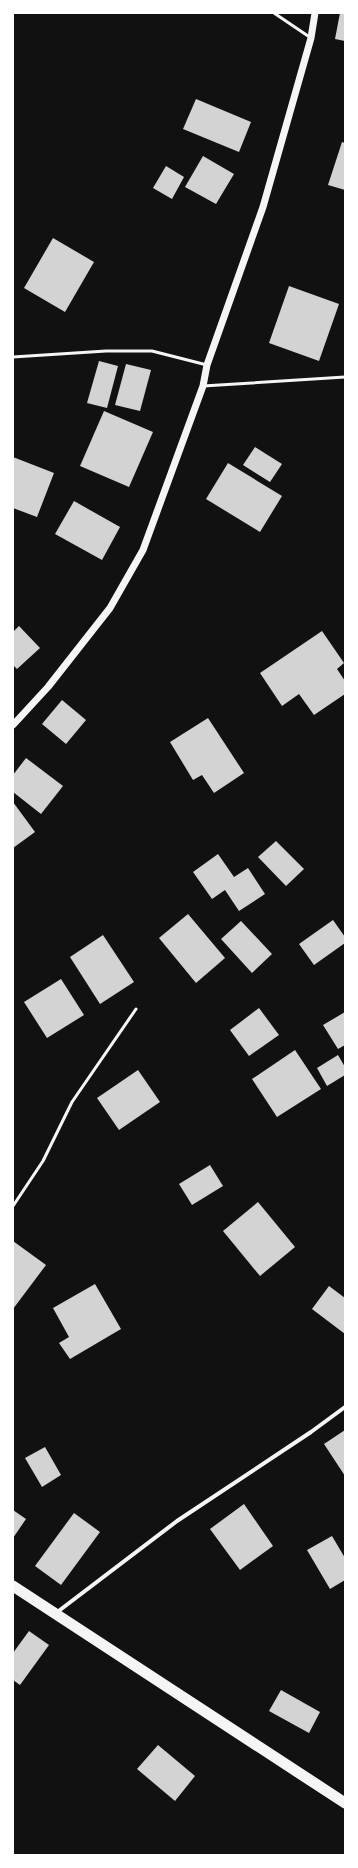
<svg xmlns="http://www.w3.org/2000/svg" width="358" height="1868" viewBox="0 0 358 1868" font-family="Spectral,serif">
<style>
.building{fill:#d3d3d3}
.lines{fill:none;stroke-linecap:round;stroke-linejoin:round}
.service{stroke:#f5f5f5;stroke-width:3}
.minor{stroke:#f5f5f5;stroke-width:4}
.tertiary{stroke:#f5f5f5;stroke-width:7}
.trunk{stroke:#f5f5f5;stroke-width:11}
</style>
<rect width="100%" height="100%" fill="#111"/>
<g class="building">
<path d="M340,13h5v28l-10,-2z"/>
<path d="M196,99l55,23 -12,30 -56,-23z"/>
<path d="M342,142l3,1v47l-17,-5z"/>
<path d="M203,156l31,18 -18,30 -31,-17z"/>
<path d="M166,166l18,11 -12,22 -19,-11z"/>
<path d="M53,238l41,24 -29,50 -41,-24z"/>
<path d="M289,286l50,18 -20,57 -50,-18z"/>
<path d="M99,361l19,5 -11,42 -20,-5z"/>
<path d="M126,364l25,6 -11,41 -25,-6z"/>
<path d="M104,411l49,21 -24,55 -49,-21z"/>
<path d="M255,447l27,17 -12,18 -27,-17z"/>
<path d="M13,457l41,16 -17,44 -24,-9z"/>
<path d="M228,463l54,33 -22,36 -54,-33z"/>
<path d="M74,501l46,26 -18,33 -47,-26z"/>
<path d="M19,626l21,22 -23,21 -4,-4v-33z"/>
<path d="M322,631l22,32 -7,6 8,12v13l-31,21 -15,-21 -17,12 -22,-33z"/>
<path d="M62,700l24,20 -20,24 -24,-20z"/>
<path d="M208,718l36,55 -30,20 -12,-18 -9,5 -23,-38z"/>
<path d="M26,758l37,28 -22,28 -28,-22v-17z"/>
<path d="M13,802l22,30 -22,16z"/>
<path d="M276,841l28,28 -18,17 -28,-29z"/>
<path d="M218,854l16,23 14,-9 17,26 -26,17 -14,-21 -13,9 -19,-27z"/>
<path d="M188,914l37,44 -29,25 -37,-45z"/>
<path d="M333,920l12,17v6l-31,22 -15,-21z"/>
<path d="M241,921l31,33 -20,19 -31,-34z"/>
<path d="M103,935l31,47 -34,22 -30,-47z"/>
<path d="M61,979l23,36 -37,23 -23,-36z"/>
<path d="M259,1008l20,27 -30,21 -19,-26z"/>
<path d="M345,1012v33l-7,4 -15,-24z"/>
<path d="M295,1050l26,39 -44,28 -25,-38z"/>
<path d="M338,1055l7,12v8l-18,11 -10,-18z"/>
<path d="M138,1070l22,32 -41,28 -22,-32z"/>
<path d="M210,1165l13,21 -31,19 -13,-21z"/>
<path d="M258,1202l37,45 -35,29 -37,-45z"/>
<path d="M13,1241l33,24 -33,44z"/>
<path d="M95,1284l26,45 -51,30 -11,-16 10,-6 -16,-29z"/>
<path d="M329,1286l16,12v36l-33,-25z"/>
<path d="M345,1430v46l-21,-32z"/>
<path d="M45,1447l16,28 -19,12 -17,-29z"/>
<path d="M244,1504l29,42 -33,24 -30,-41z"/>
<path d="M13,1510l13,9 -13,19z"/>
<path d="M74,1513l26,19 -39,53 -26,-19z"/>
<path d="M332,1536l13,22v22l-15,9 -23,-39z"/>
<path d="M29,1631l20,14 -29,40 -7,-5v-27z"/>
<path d="M281,1690l39,22 -11,21 -40,-22z"/>
<path d="M158,1745l37,31 -20,25 -38,-32z"/>
</g>
<g class="lines">
<g class="service">
<path d="M274,13l37,25"/>
<path d="M13,357l93,-6h46l55,14"/>
<path d="M203,386l142,-9"/>
<path d="M13,1206l30,-45 29,-59 64,-93"/>
</g>
<path class="minor" d="M56,1613l121,-92 134,-89 34,-25"/>
<path class="tertiary" d="M13,725l35,-38 62,-79 33,-58 60,-164 4,-21 56,-158 48,-169 4,-25"/>
<path class="trunk" d="M13,1586l332,217"/>
</g>
<rect width="358" height="1868" fill="none" stroke="#ffffff" stroke-width="28"/>
</svg>
